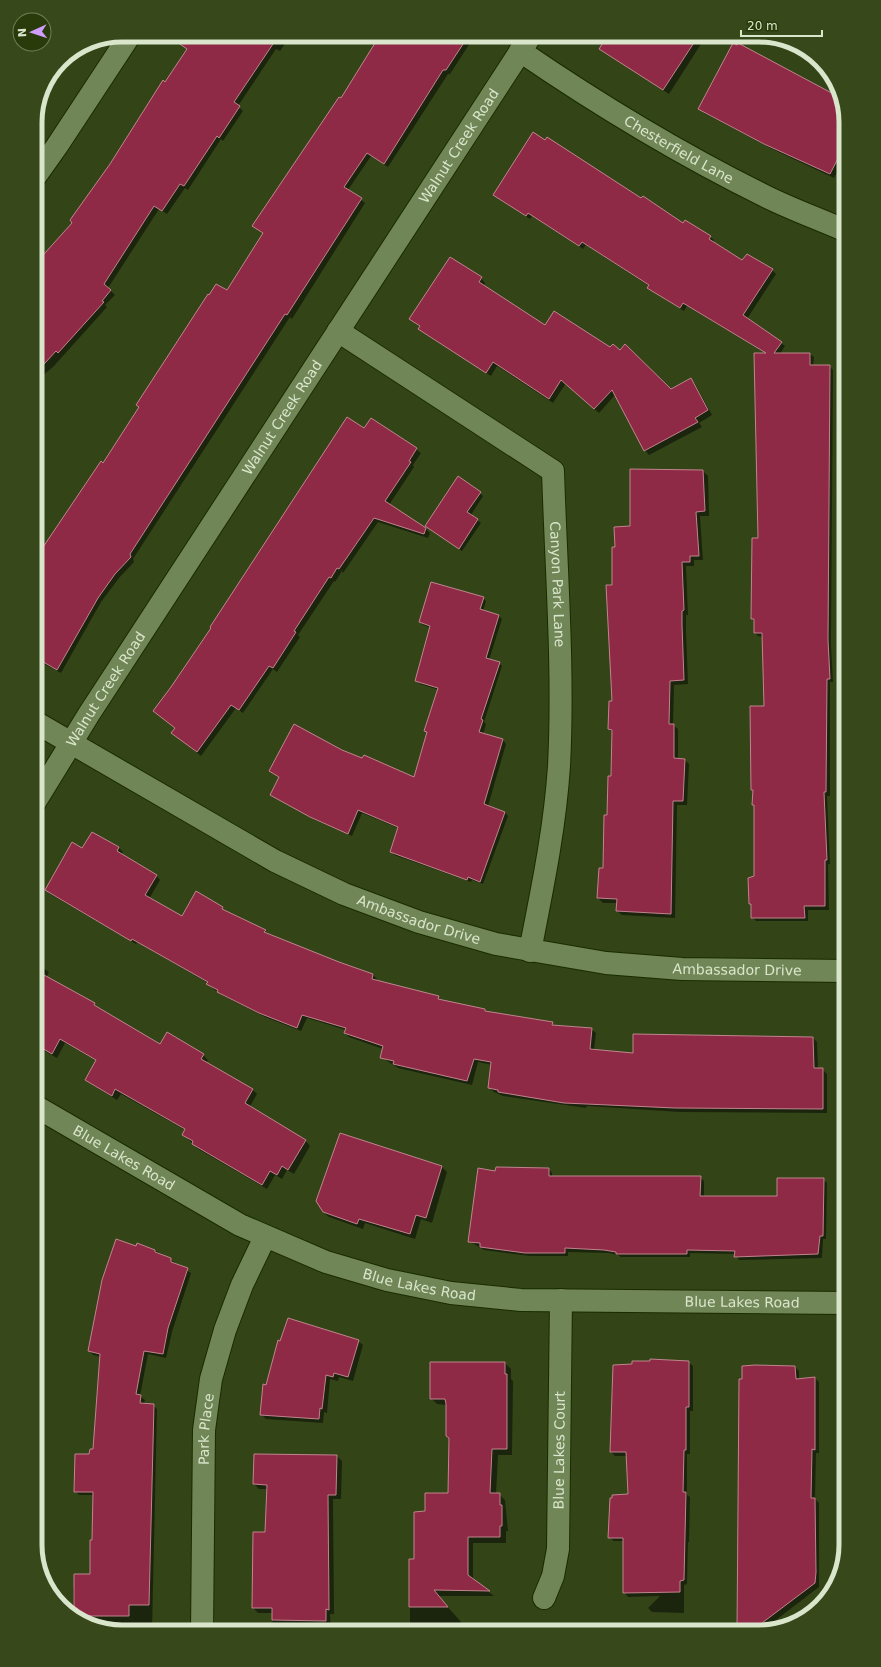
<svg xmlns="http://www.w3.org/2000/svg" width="881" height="1667" viewBox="0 0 881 1667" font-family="'DejaVu Sans',sans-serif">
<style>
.shadow{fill:#0007}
.building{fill:#8e2a46;stroke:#c0848e}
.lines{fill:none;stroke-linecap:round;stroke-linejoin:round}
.minor-casing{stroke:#1a2b00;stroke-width:24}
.minor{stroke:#708656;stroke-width:22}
.labels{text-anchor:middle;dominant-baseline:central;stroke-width:3.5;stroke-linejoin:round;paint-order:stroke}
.street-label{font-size:14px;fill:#d9e6cc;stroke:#293b0b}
.rim{fill:none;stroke:#d9e6cc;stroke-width:5}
</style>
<rect width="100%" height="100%" fill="#334517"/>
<g class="shadow">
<path d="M194,35h97l-11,16 -4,-2 -38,57 5,5 -20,30 -2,-2 -33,51 -3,-2 -18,26 -8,-5 -51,79 7,7 -10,10 2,2 -54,60 -18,15v-117l38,-42 37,-59 78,-115z"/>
<path d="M377,35h100l-1,3 -2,-1 -24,37h-2l-60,93 -17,-11 -23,34 17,13 -73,116 -2,-2 -157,242 1,3 -15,16 -18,24 -40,71 -26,-14v-98l69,-97 106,-168 17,-4 37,-58 -10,-8 88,-126 36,-60 -2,-3z"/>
<path d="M698,36l5,5 -34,53 -68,-45z"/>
<path d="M839,96l2,1 5,25v33l-12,23 -64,-30 -66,-35 -4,-5 138,-10z"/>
<path d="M494,195l148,5 42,24 26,13 4,3 -1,2 29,20 5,-7 25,15 4,4 -29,45 38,27 -5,8h30l4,3 -1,9h16l4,4 -2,274 2,38h-3v114h-3l3,68h-2l1,46h-21v11h-52l-4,-4v-11l-2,-3 5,-26v-71l-2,-2 1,-13 -2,-2 13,-82 -2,-70 -5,-1 -3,-3v-11l-3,-3 1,-80h6l8,-185 -80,-48 -3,5 -32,-20 -3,-3v-2l-63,-41 -3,4 -51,-33 -2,3z"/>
<path d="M481,278l4,5 -1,3 61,41 126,63 20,-11 4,5 17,31 -13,8 3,4 -53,28 -4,-5 -30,-55 -16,18 -33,-30 -13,20 -56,-37 -6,10 -67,-43 -5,-4 1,-2 -9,-8z"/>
<path d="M372,419l49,34 -8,12 1,2 -25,38 37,24 4,4 -2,5 -50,-16 -35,51 -1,-2 -7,11 -1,-1 -36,54 2,2 -23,35 -4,-3 -30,44 -7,-5 -35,48 -29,-23z"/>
<path d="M631,470l72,1 5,5 1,40h-9l3,44h-9v6h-8l2,49h-2v15l2,54 -14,1 -1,40 5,4v30l7,1 4,4 -2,41h-10l-2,113 -53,-3 -5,-4 1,-8h-15l-5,-5 2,-29h4l7,-92 2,-44 -4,-4 4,-27v-116l3,-38 15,-21z"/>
<path d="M480,493l3,3 -12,19 10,8 -19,28 -36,-25z"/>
<path d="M483,598l-6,15 2,1 5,-15 2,2 -3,10 15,4 4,4 -13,41 10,3 3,3 -18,56 2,2 -3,10 20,6 3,4 -18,62 17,6 3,4 -25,68 -11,-4 -1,2 -77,-27 -3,-4 7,-23 -36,-15 -10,23 -37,-16 -44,-25 9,-17 -10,-7 71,-21 73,29 14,-46 -3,-2 14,-41 -19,-6 -4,-4 15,-52 -8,-3 -3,-3z"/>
<path d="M93,833l26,15 4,4 -2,3 35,20 4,5 -11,19 33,19 40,-10 5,4 38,19 4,4 69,28 35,12 4,4 -1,2 62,16 4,4 43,9 2,2 65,11 3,3 36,3 5,4 -2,17 40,4v-19l179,3 4,4 1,27h4l5,5v39l-147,-1 -93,-6 -1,2 -83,-12 -9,-4 -5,-4 3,-23 -14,-3 -6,23 -74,-17 -17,-11 2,-8 -34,-12 -4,-4 1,-3 -39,-12 -6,13 -36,-14 -42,-21 -11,-8 -4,-5 -71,-41 -1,2 -86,-50 -4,-4 37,-40z"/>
<path d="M35,962l14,10 -3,6 48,26 5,5 62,36 7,-12 35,22 5,5 -2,4 46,25 5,5 -8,14 57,33 4,5 -16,28 -7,-4 -5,9 -7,-4 -8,14 -69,-40 -15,-15 2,-4 -64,-36 -4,6 -26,-16 -5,-5 11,-18 -32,-18 -8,15 -22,-12z"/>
<path d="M442,1167l5,5 -15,51 -11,-4 -6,20 -50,-16 -2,6 -34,-12 -6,-5z"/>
<path d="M549,1169l3,4v4h148l4,4v16h74l45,-18 4,4 -1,56h-3l-1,19 -83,2 -3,-6 -46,-1v4h-69l-3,-2 -9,-2 -41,-1v4h-38l-46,-6 -15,-9 27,-69z"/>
<path d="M136,1247l19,3 36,23 -19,59 -6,26 -18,-4 -8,42 5,4 -1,4 9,1 4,4 -5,223h-36l-43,-15v-29l18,-13 2,-34 1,-46h-15l-4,-4 19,-41 7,-93 -8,-2 -3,-4z"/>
<path d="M358,1341l5,4 -10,36 -14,-4 -1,4 -8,-2 -3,34 -3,-1 -1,11 -57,-4 -5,-5 6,-28z"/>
<path d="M688,1362l5,4v45h-3v43h-3v41l3,2 -1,45h-1l-1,42 -3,1v28l-32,-1 -4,-4 12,-12 -32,1 -4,-5v-51h-10l-5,-4 20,-42 -2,-39h-12l-4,-4z"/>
<path d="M505,1363l6,6v10l2,2 -1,74h-14l-2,39h3l6,6 3,31h-2v12h-33v37l21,16h-56l32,36h-60v-72h5l11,-48 23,-18 1,-56 -3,-33 -10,-1 -6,-6z"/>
<path d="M795,1367l4,4v8l16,-1 4,4v71h-3l-1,46 4,4v84l-47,36 24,-1 -3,3 -34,7h-21z"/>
<path d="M337,1456l5,5 -1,38h-8l1,115h-4l1,18h-59l1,-19h-15l-5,-5 13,-75 2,-44h-9l-5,-5z"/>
<path d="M634,1622l10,10h-19z"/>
</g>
<g class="building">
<path d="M167,35h112l-45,67 6,4 -21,32 -2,-2 -33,50 -4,-2 -18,27 -8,-5 -50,78 7,6 -9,11 2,1 -46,51 -2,-2 -21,23v-110l37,-41 -2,-3 40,-56 53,-84 2,2 22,-33z"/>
<path d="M380,35h89l-23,35h-3l-59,94 -17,-11 -23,34 18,11 -75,117 -2,-1 -155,240 1,3 -16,17 -17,24 -41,72 -22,-13v-98l66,-98 2,2 36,-56 -3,-2 72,-111 1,1 7,-11 11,6 36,-57 -11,-7 87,-129 2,1z"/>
<path d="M608,35h91l-36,55 -64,-41z"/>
<path d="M733,43l4,2 1,-2 103,55 5,24v21l-16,31 -66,-30 -66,-35z"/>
<path d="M533,132l12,8 2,-3 94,61 2,-2 40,27 2,-3 26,16 -2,3 33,21 5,-6 26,15 -30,46 39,27 -8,11h36v12h20l-2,275 2,39h-3l-1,113h-2l3,68h-2v46h-21l1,12h-54v-14h-2l-1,-26 6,-2v-71h-2l1,-15h-2l-1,-84h14l-2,-73h-8v-14h-3l1,-81h6l-4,-185h12l-83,-50 -3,5 -33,-20 2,-3 -67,-43 -3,4 -51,-33 -2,3 -33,-21z"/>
<path d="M450,257l32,20 -3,5 66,43 9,-14 56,36 3,-3 7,6 5,-6 46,45 20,-11 17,32 -13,8 3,4 -54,29 -32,-61 -18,19 -33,-29 -12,19 -56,-37 -7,11 -68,-44 2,-3 -11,-7z"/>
<path d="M347,417l17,11 7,-10 46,30 -8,13 2,1 -26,39 41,27 -2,6 -50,-16 -35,51 -2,-1 -6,10 -2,-1 -35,54 2,1 -23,36 -4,-2 -30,44 -8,-5 -34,47 -26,-19 4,-5 -22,-17 18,-24 40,-59 -1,-1z"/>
<path d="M630,469l73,1 2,41 -9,1 3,44h-9v6h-8l2,48 -2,1v14l2,55 -14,1 -1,43h5v34l11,1 -2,42h-10l-2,113 -55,-3 1,-12 -20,-1 2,-30h4l1,-53h3l1,-39h3l1,-46 -4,-1 1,-28h3l-6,-116h6v-38h3l-1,-20 16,-1z"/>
<path d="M458,476l23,16 -14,20 11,7 -19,30 -34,-23z"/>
<path d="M431,582l53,15 -4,12 19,6 -13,43 14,4 -19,57 2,1 -4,12 24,7 -19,65 21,8 -25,70 -12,-5 -1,3 -77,-28 8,-25 -40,-17 -10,24 -38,-17 -40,-22 9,-18 -10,-6 25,-47 48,26 20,8 2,-3 50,22 13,-45 -3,-1 14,-43 -23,-7 15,-55 -11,-4z"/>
<path d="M92,832l27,15 -2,4 40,24 -12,20 37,21 14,-25 27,16 -1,2 44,21 -2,2 75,30 34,12 -1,5 67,17 -1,3 47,10v2l68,11 -1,3 40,3 -2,21 43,4v-19l180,3 1,31h9v41l-148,-1 -111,-5 -66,-11v-2l-10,-2 3,-26 -17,-3 -7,22 -74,-17 1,-3 -14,-3 3,-12 -39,-13 2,-5 -44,-13 -5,13 -38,-15 -42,-21 1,-2 -12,-6 2,-2 -76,-43 -1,2 -86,-51 27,-48 10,6z"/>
<path d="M35,970l60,33 -1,2 66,39 7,-12 37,22 -3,5 52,30 -8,14 61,37 -18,30 -6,-4 -5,9 -7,-4 -8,14 -70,-41 1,-3 -11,-6 3,-6 -70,-40 -3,7 -27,-16 11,-20 -36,-21 -8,15 -17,-10z"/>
<path d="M340,1133l102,33 -16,52 -10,-3 -6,19 -51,-15 -2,5 -34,-12 -7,-11z"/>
<path d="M496,1167l53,1v8h152l-1,20h77v-18h47l-1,58h-3l-2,18 -84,3 1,-6 -48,-1v4h-71v-2l-12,-2 -39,-2v5h-40l-45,-6v-4l-12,-1 10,-74 17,3z"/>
<path d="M116,1239l20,7 1,-3 18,7v2l16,6v4l17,6 -20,60 -5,26 -19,-3 -8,43 5,1 -1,8 14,1 -5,201h-20v11h-55v-42h16v-34h2l1,-48h-19l1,-38h14l1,-5h3l7,-95 -12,-3 14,-71z"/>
<path d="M288,1318l71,22 -11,37 -14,-4 -1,4 -7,-2 -4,34 -2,-1 -1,11 -59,-4 3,-31 3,1 12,-45 2,1z"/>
<path d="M650,1359l39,2v46h-3v43h-2l-1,42h3l-2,88 -4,1v11l-57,1v-55h-15l2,-40h2v-3l16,-1 -2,-42h-16l3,-87 19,-1v-3h18z"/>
<path d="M430,1362h75v12h2v75h-15l-2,44h10v12h2v21h-2v11h-32v38l22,16 -56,-1 14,17h-39v-48h5v-47l11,-1v-18h23l1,-55 -3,-2v-32l-1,-5h-15z"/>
<path d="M755,1365l40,1 1,13 19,-2v73l-3,-1 -1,49h4l1,74 -1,11 -65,49h-13l2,-253h3v-13z"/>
<path d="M254,1454l83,1 -1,40h-8l1,115 -3,-1v12l-54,-1v-12h-20l1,-76h12l2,-47 -14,-1z"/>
</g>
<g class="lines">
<g class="minor-casing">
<g id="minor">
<path id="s1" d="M520,51c79,54 160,103 245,145 26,13 54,23 81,35"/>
<path d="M35,177l22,-31 73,-111"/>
<path id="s2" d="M338,331l215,140c3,98 11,197 6,295 -4,62 -17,124 -29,185"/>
<path id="s3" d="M35,722l240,139 69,33 75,28 77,22 110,19 76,6 164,2"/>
<path id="s4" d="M35,802l54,-88 442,-679"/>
<path id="s5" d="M35,1106l205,119 86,37 61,18 64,13 70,7 325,3"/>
<path id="s6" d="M544,1598l9,-22 5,-27 3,-249"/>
<path id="s7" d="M202,1632l2,-202 7,-51 14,-49 17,-45 23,-48"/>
</g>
</g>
<use href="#minor" class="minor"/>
</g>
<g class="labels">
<g class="street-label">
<text stroke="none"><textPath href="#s4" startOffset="781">Walnut Creek Road</textPath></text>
<text stroke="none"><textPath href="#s1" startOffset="187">Chesterfield Lane</textPath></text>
<text stroke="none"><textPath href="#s4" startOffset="457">Walnut Creek Road</textPath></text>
<text stroke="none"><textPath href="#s2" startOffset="370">Canyon Park Lane</textPath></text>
<text stroke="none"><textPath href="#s4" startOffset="133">Walnut Creek Road</textPath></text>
<text stroke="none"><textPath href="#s3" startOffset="433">Ambassador Drive</textPath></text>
<text stroke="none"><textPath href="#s3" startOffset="757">Ambassador Drive</textPath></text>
<text stroke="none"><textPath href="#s5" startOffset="103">Blue Lakes Road</textPath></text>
<text stroke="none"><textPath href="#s5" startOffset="427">Blue Lakes Road</textPath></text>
<text stroke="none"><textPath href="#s5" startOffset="751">Blue Lakes Road</textPath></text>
<text stroke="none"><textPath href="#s7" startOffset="203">Park Place</textPath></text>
<text stroke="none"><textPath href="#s6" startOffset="150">Blue Lakes Court</textPath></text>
</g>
</g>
<path d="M0 0H881V1667H0ZM122 42H759A80 80 0 0 1 839 122V1545A80 80 0 0 1 759 1625H122A80 80 0 0 1 42 1545V122A80 80 0 0 1 122 42Z" fill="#37491a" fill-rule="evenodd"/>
<path class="rim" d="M122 42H759A80 80 0 0 1 839 122V1545A80 80 0 0 1 759 1625H122A80 80 0 0 1 42 1545V122A80 80 0 0 1 122 42Z"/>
<g transform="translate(32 32) rotate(267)"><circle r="19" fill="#293b0b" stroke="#6f7f58"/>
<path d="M0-3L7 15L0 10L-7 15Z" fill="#d19dfe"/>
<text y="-6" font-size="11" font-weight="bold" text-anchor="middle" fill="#d9e6cc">N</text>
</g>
<path d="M741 30v6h81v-6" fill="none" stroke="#d9e6cc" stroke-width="2"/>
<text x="747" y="30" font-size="12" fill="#d9e6cc" stroke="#293b0b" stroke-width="3" paint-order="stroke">20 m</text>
</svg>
